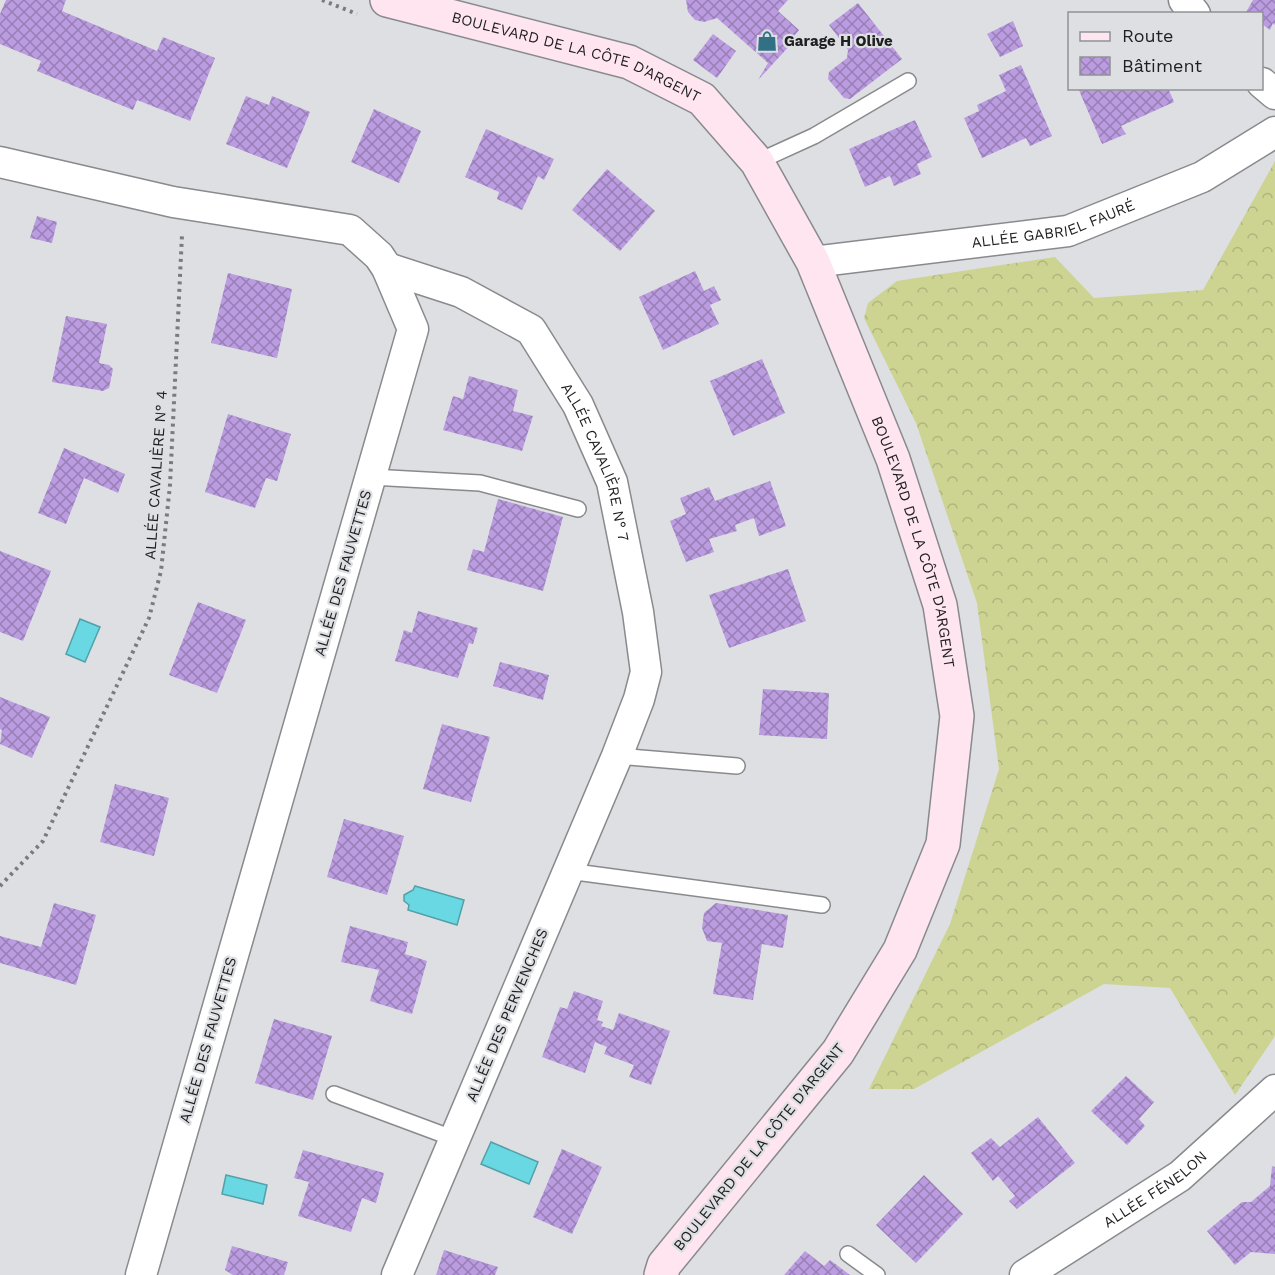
<svg xmlns="http://www.w3.org/2000/svg" width="1275" height="1275" viewBox="0 0 1275 1275" font-family="'Work Sans',sans-serif">
<style>
.forest{fill:url(#forest-crowns)}
.water{fill:#69d8e2;stroke:#52a0a8;stroke-width:1.5}
.building{fill:url(#building-cross-hatch)}
.lines{fill:none;stroke-linecap:round;stroke-linejoin:round}
.service-casing{stroke:#898a8d;stroke-width:18}
.minor-casing{stroke:#898a8d;stroke-width:33}
.secondary-casing{stroke:#898a8d;stroke-width:36}
.path{stroke:#7a7b7d;stroke-width:4;stroke-dasharray:3 4.5;stroke-linecap:butt}
.service{stroke:#fff;stroke-width:15}
.minor{stroke:#fff;stroke-width:30}
.secondary{stroke:#fee5ef;stroke-width:33}
.labels{text-anchor:middle;dominant-baseline:central;stroke-width:4.5;stroke-linejoin:round;paint-order:stroke}
.poi-label{font-size:15px;font-weight:bold;fill:#1e1f20;stroke:#dedfe3;text-anchor:start}
.street-label{font-size:15px;fill:#1e1f20;stroke:#dedfe3}
</style>
<defs>
<pattern id="forest-crowns" width="20" height="18" patternUnits="userSpaceOnUse" patternTransform="scale(1.5)"><rect width="20" height="18" fill="#cdd391"/><path d="M2 6a3 3 0 1 1 6 0M12 15a3 3 0 1 1 6 0" fill="none" stroke="#b0b57d"/></pattern>
<pattern id="building-cross-hatch" width="8" height="8" patternUnits="userSpaceOnUse" patternTransform="scale(1.5)"><rect width="8" height="8" fill="#bb9ce1"/><path d="M0 0l8 8M0 8l8-8" fill="none" stroke="#977fb6"/></pattern>
</defs>
<rect width="100%" height="100%" fill="#dedfe3"/>
<path class="forest" d="M1275,161v875l-40,59 -65,-107 -66,-4 -190,105h-45l81,-165 49,-155 -22,-166 -61,-180 -52,-105 4,-15 29,-22 158,-24 39,41 109,-8z"/>
<g class="water">
<path d="M80,619l20,8 -15,35 -19,-8z"/>
<path d="M415,886l49,14 -7,25 -49,-15 1,-5 -5,-4v-6l9,-5z"/>
<path d="M491,1142l47,20 -9,22 -48,-20z"/>
<path d="M226,1175l41,10 -4,19 -41,-10z"/>
</g>
<g class="building">
<path d="M6,0h60l-4,11 95,40 6,-14 52,21 -25,63 -53,-21 -4,10 -96,-39 4,-10 -41,-17v-30z"/>
<path d="M686,0h102l-10,11 21,19 -8,10 2,2 -35,38 10,-17 -51,-45 -13,4 -9,-2 -7,-8z"/>
<path d="M1253,0h22v25l-2,-2 -3,7 -8,-6v-10h-17z"/>
<path d="M858,3l44,56 -52,40 -6,-1 -16,-19 1,-7 18,-14 1,-8 -19,-25z"/>
<path d="M1013,21l10,25 -23,11 -13,-23z"/>
<path d="M713,34l23,17 -19,27 -24,-18z"/>
<path d="M1021,65l31,71 -22,10 -4,-8 -44,20 -18,-40 15,-7 -2,-6 29,-14 -7,-16z"/>
<path d="M1078,88h90l6,14 -53,24 5,8 -24,10z"/>
<path d="M246,96l23,9 3,-9 38,16 -23,56 -61,-24z"/>
<path d="M374,109l47,22 -22,52 -48,-21z"/>
<path d="M915,120l17,37 -15,7 4,10 -27,12 -4,-10 -25,11 -16,-38z"/>
<path d="M486,129l68,30 -10,21 -6,-4 -16,34 -25,-11 2,-7 -34,-15z"/>
<path d="M607,169l48,42 -35,40 -48,-41z"/>
<path d="M37,216l20,6 -5,21 -22,-5z"/>
<path d="M695,271l9,20 10,-5 7,14 -11,5 9,19 -56,26 -24,-53z"/>
<path d="M228,273l64,16 -15,69 -66,-15z"/>
<path d="M66,316l41,8 -8,39 10,2 4,4 -4,19 -6,3 -51,-9z"/>
<path d="M762,359l23,54 -52,23 -23,-55z"/>
<path d="M469,376l49,14 -5,21 20,5 -11,35 -79,-21 10,-34 10,3z"/>
<path d="M228,414l63,20 -14,47 -11,-3 -11,30 -50,-16z"/>
<path d="M64,448l61,26 -7,19 -34,-15 -18,46 -28,-11z"/>
<path d="M770,481l16,45 -27,10 -5,-18 -19,7 2,6 -28,8 5,13 -28,10 -16,-41 16,-7 -6,-16 29,-11 6,14z"/>
<path d="M498,499l65,18 -20,74 -76,-21 6,-21 11,3z"/>
<path d="M0,551l51,20 -28,70 -23,-9z"/>
<path d="M788,569l18,52 -77,27 -20,-53z"/>
<path d="M198,602l48,18 -29,73 -48,-18z"/>
<path d="M418,611l60,17 -5,16 -4,-1 -11,35 -63,-17 9,-31 8,3z"/>
<path d="M500,662l49,13 -6,25 -50,-14z"/>
<path d="M763,689l66,4 -2,46 -68,-4z"/>
<path d="M0,697l50,20 -18,41 -32,-14 2,-14 -2,-1z"/>
<path d="M442,724l48,13 -19,65 -48,-13z"/>
<path d="M115,784l54,14 -15,58 -54,-14z"/>
<path d="M344,819l60,17 -17,59 -60,-18z"/>
<path d="M54,903l42,12 -20,70 -76,-22v-27l41,11z"/>
<path d="M716,903l72,12 -5,33 -21,-4 -9,56 -40,-6 9,-51 -15,-2 -5,-13 2,-15z"/>
<path d="M350,926l58,16 -3,12 22,7 -15,53 -42,-13 9,-31 -38,-8z"/>
<path d="M574,991l29,10 -6,19 6,2 -2,4 12,4 6,-17 51,18 -19,54 -22,-8 5,-12 -30,-11 3,-7 -12,-5 -10,31 -43,-16 18,-50 7,2z"/>
<path d="M274,1019l58,17 -19,64 -58,-17z"/>
<path d="M1126,1076l28,26 -15,17 6,7 -18,19 -36,-34z"/>
<path d="M1038,1117l37,46 -58,46 -8,-8 6,-5 -17,-20 -5,5 -22,-28 20,-15 9,9z"/>
<path d="M562,1149l40,18 -30,67 -39,-17z"/>
<path d="M303,1150l81,23 -8,30 -14,-5 -11,34 -53,-16 11,-34 -15,-4z"/>
<path d="M1272,1166l3,1v87l-24,-2 -16,13 -28,-34 35,-29h9l19,-16z"/>
<path d="M924,1175l39,39 -47,49 -40,-38z"/>
<path d="M232,1246l56,16 -4,13h-51l-8,-5z"/>
<path d="M444,1250l54,17 -3,8h-59z"/>
<path d="M805,1251l19,15 6,-6 20,15h-66z"/>
</g>
<g class="lines">
<g class="service-casing">
<g id="service">
<path d="M757,162l57,-26 94,-55"/>
<path d="M371,477l109,6 98,26"/>
<path d="M617,756l120,10"/>
<path d="M568,871l254,34"/>
<path d="M334,1094l121,45"/>
<path d="M848,1254l29,21"/>
</g>
</g>
<g class="minor-casing">
<g id="minor">
<path d="M1184,0l11,14"/>
<path d="M1262,83l13,11"/>
<path d="M0,162l173,40 177,28 29,26 8,12 26,61 -272,946"/>
<path id="s1" d="M813,262l255,-31 134,-54 73,-45"/>
<path id="s2" d="M387,268l74,24 70,38 47,75 34,77 26,130 8,60 -7,27 -22,57 -220,519"/>
<path id="s3" d="M1025,1275l155,-99 95,-86"/>
</g>
</g>
<g class="secondary-casing">
<g id="secondary">
<path id="s4" d="M387,0l242,62 73,37 55,63 56,100 80,197 47,146 17,111 -14,128 -43,106 -62,102 -174,213 -3,10"/>
</g>
</g>
<g class="path">
<path d="M322,0l35,14"/>
<path d="M0,886l43,-45 106,-223 12,-47 9,-86 12,-250"/>
</g>
<use href="#service" class="service"/>
<use href="#minor" class="minor"/>
<use href="#secondary" class="secondary"/>
</g>
<defs>
<g id="shop-bare" transform="scale(1.62)"><path d="M-5-2.5h2.3a2.7 3.5 0 0 1 5.4 0H5L5.5 6h-11ZM-1.5-2.5h3a1.5 2.3 0 0 0-3 0Z" fill="#317085" stroke="#dedfe3" stroke-width="2.5" paint-order="stroke"/></g>
</defs>
<g fill-rule="evenodd">
<use href="#shop-bare" x="767" y="41"/>
</g>
<g class="labels">
<g class="poi-label">
<text x="784" y="41">Garage H Olive</text>
</g>
<g class="street-label">
<text stroke="none"><textPath href="#s4" startOffset="198">BOULEVARD DE LA CÔTE D'ARGENT</textPath></text>
<text stroke="none"><textPath href="#s1" startOffset="244">ALLÉE GABRIEL FAURÉ</textPath></text>
<text stroke="none"><textPath href="#s2" startOffset="306">ALLÉE CAVALIÈRE N° 7</textPath></text>
<text transform="translate(156 475) rotate(-86)">ALLÉE CAVALIÈRE N° 4</text>
<text stroke="none"><textPath href="#s4" startOffset="828">BOULEVARD DE LA CÔTE D'ARGENT</textPath></text>
<text transform="translate(343 573) rotate(-74)">ALLÉE DES FAUVETTES</text>
<text transform="translate(507 1015) rotate(-67)">ALLÉE DES PERVENCHES</text>
<text transform="translate(208 1040) rotate(-74)">ALLÉE DES FAUVETTES</text>
<text transform="translate(759 1147) rotate(-51)">BOULEVARD DE LA CÔTE D'ARGENT</text>
<text stroke="none"><textPath href="#s3" startOffset="156">ALLÉE FÉNELON</textPath></text>
</g>
</g>
<rect x="1068" y="12" width="195" height="78" fill="#dedfe3" stroke="#919295" stroke-width="1.5"/>
<rect x="1080" y="32" width="30" height="9" fill="#fee5ef" stroke="#919295" stroke-width="1.5"/>
<text x="1122" y="42" font-size="18" fill="#1e1f20">Route</text>
<rect x="1080" y="57" width="30" height="18" fill="url(#building-cross-hatch)" stroke="#919295" stroke-width="1.5"/>
<text x="1122" y="72" font-size="18" fill="#1e1f20">Bâtiment</text>
</svg>
